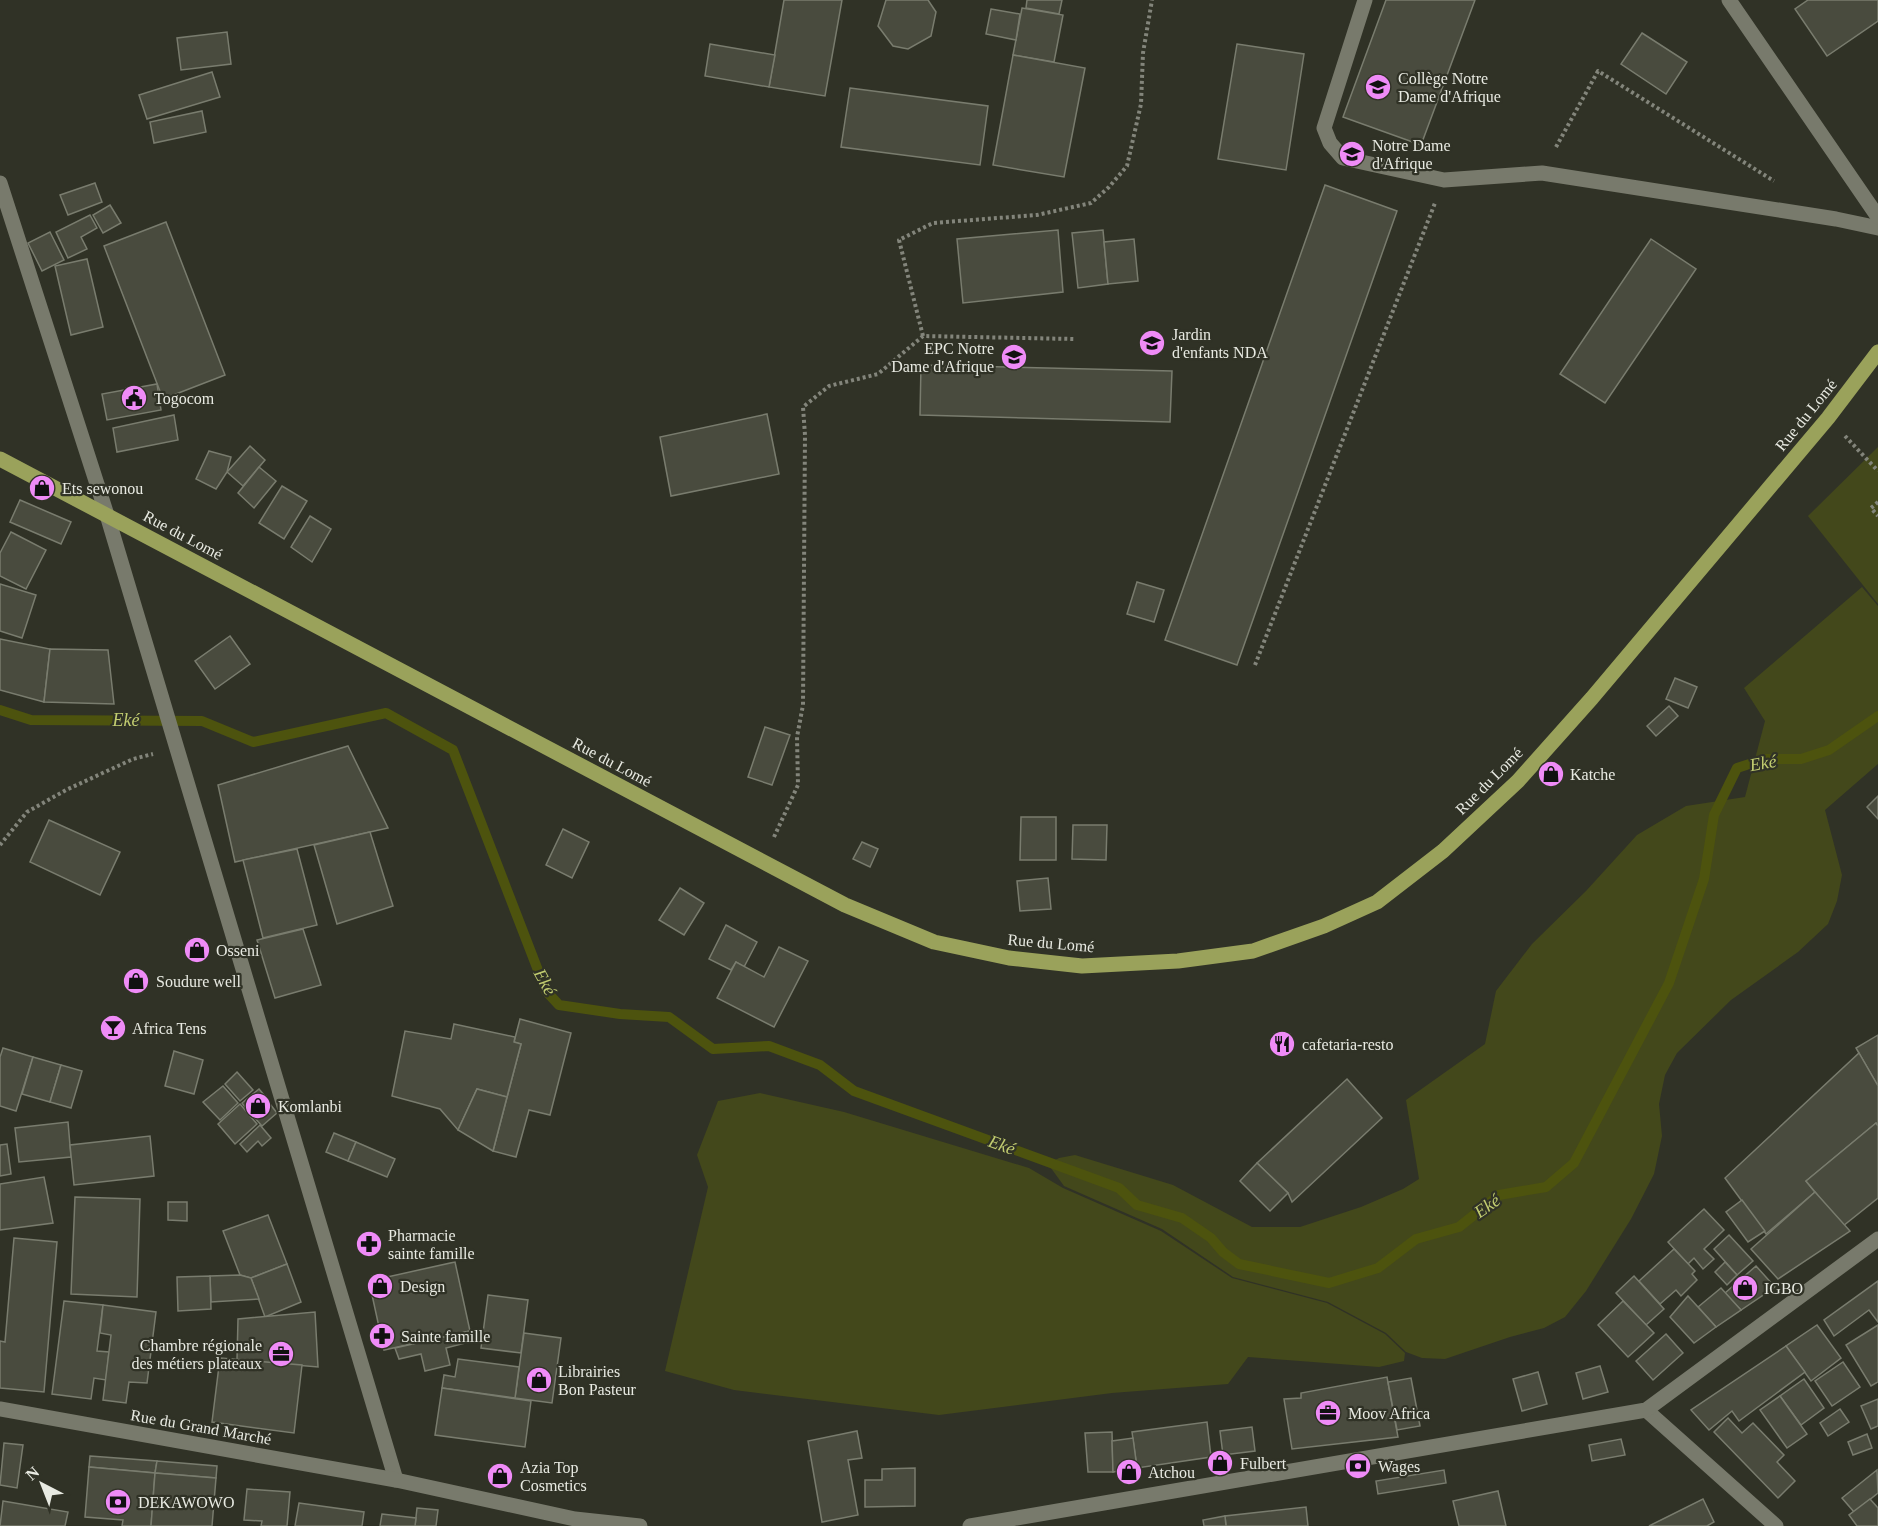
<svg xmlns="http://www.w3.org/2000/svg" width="1878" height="1526" viewBox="0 0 1878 1526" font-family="'Times New Roman',serif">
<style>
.green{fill:#43481b}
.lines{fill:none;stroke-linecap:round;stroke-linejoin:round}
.stream{stroke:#4d530e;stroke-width:10}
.building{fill:#494b3e;stroke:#797c6e;stroke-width:1.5}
.path{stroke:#83857b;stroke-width:4;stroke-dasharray:3 3;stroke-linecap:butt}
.minor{stroke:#787a6c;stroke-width:15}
.primary{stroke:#9aa25b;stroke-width:15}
.labels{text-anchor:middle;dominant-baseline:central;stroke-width:4.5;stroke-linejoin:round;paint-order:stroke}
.poi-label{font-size:16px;fill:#e8eae2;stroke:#303226;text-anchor:start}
.street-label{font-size:16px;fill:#e8eae2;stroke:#303226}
.water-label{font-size:18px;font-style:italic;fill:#c2cd70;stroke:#303226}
</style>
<rect width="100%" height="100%" fill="#303226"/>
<g class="green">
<path d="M1878,447v157l-70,-88z"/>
<path d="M1862,587l16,19v158l-53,46 17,65 -5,26 -9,23 -30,28 -67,48 -54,53 -12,22 -6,29 3,32 -8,38 -23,45 -45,72 -21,26 -21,11 -34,9 -65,22 -23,-1 -16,-6 -20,-19 -58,-31 -95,-25 -71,-48 -98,-43 -16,-22 11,-6 16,-3 98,30 79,42h48l61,-20 42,-18 16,-10 -13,-79 79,-56 11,-53 36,-47 54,-53 51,-56 49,-29 59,-9 20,-76 -21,-33z"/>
<path d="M760,1093l84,19 185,56 34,20 98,43 71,47 95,25 58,31 20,19 -1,8 -25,6 -131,-10 -20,27 -116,9 -173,22 -205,-25 -69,-19 43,-184 -11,-32 21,-54z"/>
</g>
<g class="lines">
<path class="stream" d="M0,710l31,10 171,1 51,21 133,-29 67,37 93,241 13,14 61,9 49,3 44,32 56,-3 51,19 34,26 265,97 18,17 45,13 29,20 12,14 16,12 90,19 49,-15 38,-29 43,-12 40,-32 47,-8 28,-24 95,-180 35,-104 10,-64 23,-47 28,-9h36l28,-9 49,-34"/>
</g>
<g class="building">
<path d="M784,0h58l-17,96 -56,-9z"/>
<path d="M886,0h42l8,12 -5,24 -23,13 -15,-3 -15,-20z"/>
<path d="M1027,0h35l-3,14 -33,-6z"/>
<path d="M1386,0h89l-54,145 -78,-28z"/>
<path d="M1808,0h70v21l-51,35 -32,-47z"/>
<path d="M1022,8l41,7 -9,47 -41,-7z"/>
<path d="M991,9l29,5 -4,26 -30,-6z"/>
<path d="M227,32l4,32 -50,6 -4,-32z"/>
<path d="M1642,33l45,29 -21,32 -45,-30z"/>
<path d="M710,44l65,11 -6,32 -64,-11z"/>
<path d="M1237,44l67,10 -18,116 -68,-11z"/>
<path d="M1013,55l72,13 -21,109 -71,-12z"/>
<path d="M212,72l8,25 -73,22 -8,-24z"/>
<path d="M850,88l138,18 -8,59 -139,-18z"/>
<path d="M202,111l4,21 -52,11 -4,-21z"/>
<path d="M95,183l7,19 -34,13 -8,-20z"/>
<path d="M1325,185l72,26 -160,454 -72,-25z"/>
<path d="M110,205l11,18 -18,10 -10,-18z"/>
<path d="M90,215l7,13 -16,9 6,12 -19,9 -12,-26z"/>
<path d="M166,222l59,153 -62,24 -59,-153z"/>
<path d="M1058,230l5,62 -100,11 -6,-64z"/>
<path d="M1103,230l5,54 -30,4 -6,-55z"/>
<path d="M50,232l14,28 -22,11 -14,-28z"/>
<path d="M1134,239l4,42 -30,3 -4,-42z"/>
<path d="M1651,239l45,30 -91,134 -45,-29z"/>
<path d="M87,259l16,68 -32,8 -16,-69z"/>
<path d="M921,365l251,6 -2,51 -250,-7z"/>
<path d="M157,384l4,26 -54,10 -5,-26z"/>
<path d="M767,414l12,60 -108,22 -11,-59z"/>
<path d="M174,415l4,25 -61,12 -4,-24z"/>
<path d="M250,446l15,14 -22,26 -16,-14z"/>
<path d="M209,451l22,6 -4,15 -11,17 -20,-10z"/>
<path d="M259,467l17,14 -22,27 -16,-15z"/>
<path d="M282,486l25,15 -23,38 -25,-16z"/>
<path d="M20,500l51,22 -10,22 -51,-22z"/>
<path d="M310,516l21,13 -19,33 -21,-15z"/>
<path d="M11,532l35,18 -20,39 -26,-13v-23z"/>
<path d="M1137,582l27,8 -10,32 -27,-8z"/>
<path d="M0,584l36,11 -14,43 -22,-7z"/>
<path d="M230,636l20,28 -35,25 -20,-28z"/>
<path d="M0,639l50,10 -6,53 -44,-12z"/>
<path d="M50,649l58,1 6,54 -70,-2z"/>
<path d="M1675,678l22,9 -9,21 -22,-9z"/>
<path d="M1669,706l9,10 -22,20 -9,-10z"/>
<path d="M765,727l25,8 -18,50 -24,-8z"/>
<path d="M348,746l40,82 -153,34 -17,-77z"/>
<path d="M1878,796v23l-11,-12z"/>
<path d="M1021,817h35v43h-36z"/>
<path d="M49,820l71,32 -20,43 -70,-33z"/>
<path d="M1073,825h34l-1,35 -34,-1z"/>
<path d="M563,829l26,13 -17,36 -26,-13z"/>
<path d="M370,832l23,74 -56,18 -23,-79z"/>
<path d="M862,842l16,7 -8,18 -17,-8z"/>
<path d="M297,849l20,76 -54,13 -20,-78z"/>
<path d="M1048,878l3,31 -31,2 -3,-30z"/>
<path d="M680,888l24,15 -20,32 -25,-15z"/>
<path d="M726,925l31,17 -13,25 -8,-5 -5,8 -22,-11z"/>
<path d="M303,929l18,56 -46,13 -18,-58z"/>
<path d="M779,947l29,14 -34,66 -57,-29 19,-36 28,15z"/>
<path d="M520,1019l51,14 -21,82 -21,-5 -13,47 -23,-6 28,-107 -7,-2z"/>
<path d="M454,1024l61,13 -1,5 7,2 -14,53 -30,-8 -19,41 -18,-21 -48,-13 13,-65 46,8z"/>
<path d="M1878,1035v51l-22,-38z"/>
<path d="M3,1048l30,9 -17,54 -16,-5v-49z"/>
<path d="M174,1051l29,9 -9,34 -29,-8z"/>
<path d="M1859,1053l19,33v40l-2,-3 -70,58 9,11 -49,42 -41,-56z"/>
<path d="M33,1057l28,8 -11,37 -28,-8z"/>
<path d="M61,1065l21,6 -11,37 -21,-6z"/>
<path d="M237,1072l16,18 -13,11 -15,-17z"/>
<path d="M1347,1079l35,39 -90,84 -4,-9 -31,-30z"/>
<path d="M223,1086l15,17 -18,17 -17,-18z"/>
<path d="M259,1089l10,12 -12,11 -4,-5 -5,4 -6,-8z"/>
<path d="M477,1089l30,8 -14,54 -35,-21z"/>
<path d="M240,1104l17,20 -22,20 -17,-20z"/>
<path d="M270,1104l7,9 -15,13 -8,-9z"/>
<path d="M68,1122l3,35 -52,5 -4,-34z"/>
<path d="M1876,1123l2,3v72l-35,28 -37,-45z"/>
<path d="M260,1125l11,13 -9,8 -4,-5 -11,11 -7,-8z"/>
<path d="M334,1133l22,9 -8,19 -22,-9z"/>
<path d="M150,1136l4,40 -80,9 -4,-40z"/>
<path d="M356,1142l39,17 -8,18 -39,-16z"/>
<path d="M7,1144l4,30 -11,2v-31z"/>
<path d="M1257,1163l31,30 -18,18 -30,-30z"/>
<path d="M44,1177l9,46 -53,7v-46z"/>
<path d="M1815,1192l35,39 -72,48 -27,-30z"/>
<path d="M75,1197l65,2 -3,98 -66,-3z"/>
<path d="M1742,1200l23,31 -17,11 -22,-30z"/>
<path d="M168,1202h19v19l-19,-1z"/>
<path d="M1704,1209l20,21 -20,19 10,10 -11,10 -9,-11 -6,6 -20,-22z"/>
<path d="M268,1215l19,49 -36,14 -11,-3 -17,-44z"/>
<path d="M1729,1235l24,26 -16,14 -23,-26z"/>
<path d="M14,1238l43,4 -13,150 -44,-4v-47l5,1z"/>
<path d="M1674,1249l21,22 -3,3 5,6 -16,16 -5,-6 -16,14 -21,-23z"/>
<path d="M455,1262l15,69 -86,19 -15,-69z"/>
<path d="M1725,1262l12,13 -10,10 -12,-13z"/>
<path d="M287,1264l14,38 -36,15 -14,-39z"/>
<path d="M1756,1266l19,21 -34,23 -16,-17z"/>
<path d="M240,1275l11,3 8,21 -48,3 -1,-26z"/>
<path d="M210,1276l1,33 -33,2 -1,-34z"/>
<path d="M1634,1276l30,33 -18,16 -30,-32z"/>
<path d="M1878,1281v41l-9,-12 -35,26 -10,-16z"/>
<path d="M1721,1288l20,22 -25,17 -18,-20z"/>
<path d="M488,1295l40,5 -7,53 -40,-5z"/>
<path d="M1688,1296l28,31 -22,16 -24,-26z"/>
<path d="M64,1301l39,4 -6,46 12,1 -3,28 -12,-2 -3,21 -39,-5z"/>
<path d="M1623,1301l31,32 -26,24 -30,-32z"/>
<path d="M103,1305l53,7 -9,71 -18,-1 -3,21 -23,-3 8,-65 -11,-2z"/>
<path d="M315,1312l3,55 -81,-7 1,-41z"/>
<path d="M1817,1325l24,33 -30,23 -25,-35z"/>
<path d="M1878,1325v57l-7,4 -25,-41z"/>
<path d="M470,1331l3,10 -27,7 4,17 -25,6 -4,-17 -22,5 -4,-11z"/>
<path d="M524,1333l37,5 -9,65 -37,-5z"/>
<path d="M1666,1334l17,19 -30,27 -17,-19z"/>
<path d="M1786,1346l19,26 -66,49 -7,-10 -23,19 -18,-20z"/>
<path d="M220,1358l82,7 -8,68 -82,-11z"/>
<path d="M458,1359l61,8 -4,31 -73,-10 2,-13 11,2z"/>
<path d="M1843,1362l17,25 -28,19 -17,-25z"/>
<path d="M1600,1366l8,26 -25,7 -7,-26z"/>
<path d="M1538,1372l9,32 -25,7 -9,-32z"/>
<path d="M1387,1377l11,60 -106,12 -8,-50 17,-1v-5z"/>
<path d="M1411,1378l9,48 -23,4 -9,-48z"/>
<path d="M1804,1379l20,29 -23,17 -21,-29z"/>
<path d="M442,1388l89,13 -6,46 -90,-12z"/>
<path d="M1780,1396l27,38 -20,14 -27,-38z"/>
<path d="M1878,1399v27l-7,3 -10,-23z"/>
<path d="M1840,1409l9,13 -21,14 -8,-13z"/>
<path d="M1728,1418l14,15 11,-10 31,32 -7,7 18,19 -17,17 -64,-66z"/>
<path d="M1207,1422l4,35 -74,11 -5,-36z"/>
<path d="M1252,1427l3,24 -32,4 -3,-24z"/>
<path d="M857,1431l5,27 -14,2 10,55 -36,7 -14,-81z"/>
<path d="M1112,1432l1,40h-25l-3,-39z"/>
<path d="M1867,1434l5,14 -19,7 -5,-13z"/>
<path d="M1133,1438l4,30 -24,4 -1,-31z"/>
<path d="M1621,1439l4,16 -33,6 -3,-16z"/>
<path d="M4,1443l19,2 -6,43 -17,-3z"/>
<path d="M90,1456l67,5 -2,12 -66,-6z"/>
<path d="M157,1461l60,5 -1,12 -61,-5z"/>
<path d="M89,1467l66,6 -4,53h-29l1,-6 -38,-3z"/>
<path d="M915,1468v38l-50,1v-27h17v-11z"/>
<path d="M1444,1470l2,13 -68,11 -2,-13z"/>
<path d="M1877,1470l1,23 -24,19 -12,-14z"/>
<path d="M155,1473l61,5 -4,48h-61z"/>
<path d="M247,1489l43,3 -3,34h-26l1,-5 -18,-1z"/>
<path d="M1498,1491l8,35h-47l-6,-25z"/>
<path d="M1703,1499l11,23 -7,4h-58z"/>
<path d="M1870,1499l8,9v18h-21l-8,-11z"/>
<path d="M3,1501l65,11 -3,14h-65z"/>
<path d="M299,1503l65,9 -2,14h-67z"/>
<path d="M1306,1507l2,19h-82l-1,-10z"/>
<path d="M417,1508l21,2 -2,16h-21z"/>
<path d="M382,1514l34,4 -1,8h-35z"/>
<path d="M1225,1516l1,10h-22l-1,-6z"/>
</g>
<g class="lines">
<g class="path">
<path d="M1556,147l42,-76 176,110"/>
<path d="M923,336l-24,-96 34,-17 104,-8 54,-12 18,-16 18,-21 14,-62 2,-51 9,-53"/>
<path d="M1845,436l33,35"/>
<path d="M1878,502l-7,6 7,8"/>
<path d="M1255,665l180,-462"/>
<path d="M774,837l24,-52 -1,-48 6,-32 2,-270 -2,-28 26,-21 49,-12 45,-38 151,3"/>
<path d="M0,845l27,-33 39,-22 67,-31 20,-5"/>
</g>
<g class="minor">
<path d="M1365,0l-41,128 6,15 13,15 101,22 98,-7 294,46 42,9"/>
<path d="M1729,0l149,217"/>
<path d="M0,183l107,332 289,965"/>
<path d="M0,1409l396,71 179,39 65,7"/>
<path d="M1646,1410l130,116"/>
<path d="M970,1526l676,-116 232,-171"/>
</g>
<path class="primary" d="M0,459l845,446 89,37 75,16 73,8 96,-5 75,-10 71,-25 53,-24 66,-51 75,-70 74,-83 236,-280 50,-66"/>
</g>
<defs>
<g id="school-disc" transform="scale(1.35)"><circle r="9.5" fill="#ef8bf7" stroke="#303226"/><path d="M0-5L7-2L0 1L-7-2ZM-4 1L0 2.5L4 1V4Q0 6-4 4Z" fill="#111"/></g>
<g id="civic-disc" transform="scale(1.35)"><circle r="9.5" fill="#ef8bf7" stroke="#303226"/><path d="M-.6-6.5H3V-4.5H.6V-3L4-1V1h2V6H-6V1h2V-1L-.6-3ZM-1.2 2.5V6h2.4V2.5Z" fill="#111"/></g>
<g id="shop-disc" transform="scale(1.35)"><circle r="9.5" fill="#ef8bf7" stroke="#303226"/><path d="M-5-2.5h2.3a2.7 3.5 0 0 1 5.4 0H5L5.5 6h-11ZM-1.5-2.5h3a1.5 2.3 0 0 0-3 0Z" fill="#111"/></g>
<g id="bar-disc" transform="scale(1.35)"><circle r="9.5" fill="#ef8bf7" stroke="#303226"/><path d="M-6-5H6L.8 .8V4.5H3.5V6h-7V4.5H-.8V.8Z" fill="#111"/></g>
<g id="restaurant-disc" transform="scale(1.35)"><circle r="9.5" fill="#ef8bf7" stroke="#303226"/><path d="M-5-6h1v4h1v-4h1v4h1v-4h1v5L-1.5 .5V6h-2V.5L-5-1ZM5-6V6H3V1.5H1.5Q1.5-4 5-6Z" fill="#111"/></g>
<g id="pharmacy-disc" transform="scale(1.35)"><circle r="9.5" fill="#ef8bf7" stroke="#303226"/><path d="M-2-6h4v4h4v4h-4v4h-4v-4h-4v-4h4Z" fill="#111"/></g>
<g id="office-disc" transform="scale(1.35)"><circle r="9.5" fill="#ef8bf7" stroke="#303226"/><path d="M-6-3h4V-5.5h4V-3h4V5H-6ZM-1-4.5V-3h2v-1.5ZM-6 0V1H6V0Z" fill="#111"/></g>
<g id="bank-disc" transform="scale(1.35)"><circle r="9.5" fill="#ef8bf7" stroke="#303226"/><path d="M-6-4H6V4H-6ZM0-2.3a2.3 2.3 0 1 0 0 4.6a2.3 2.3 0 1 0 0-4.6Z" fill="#111"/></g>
</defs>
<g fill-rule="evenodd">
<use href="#school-disc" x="1378" y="87"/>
<use href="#school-disc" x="1352" y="154"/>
<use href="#school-disc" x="1152" y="343"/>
<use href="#school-disc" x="1014" y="357"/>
<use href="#civic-disc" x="134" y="398"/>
<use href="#shop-disc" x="42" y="488"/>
<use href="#shop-disc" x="1551" y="774"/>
<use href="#shop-disc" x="197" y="950"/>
<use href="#shop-disc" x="136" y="981"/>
<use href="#bar-disc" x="113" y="1028"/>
<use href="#restaurant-disc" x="1282" y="1044"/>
<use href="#shop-disc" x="258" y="1106"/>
<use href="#pharmacy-disc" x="369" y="1244"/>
<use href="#shop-disc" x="380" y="1286"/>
<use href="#shop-disc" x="1745" y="1288"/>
<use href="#pharmacy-disc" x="382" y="1336"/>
<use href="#office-disc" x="281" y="1354"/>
<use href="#shop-disc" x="539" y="1380"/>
<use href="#office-disc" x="1328" y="1413"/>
<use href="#shop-disc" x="1220" y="1463"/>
<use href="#bank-disc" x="1358" y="1466"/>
<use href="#shop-disc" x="1129" y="1472"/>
<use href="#shop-disc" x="500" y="1476"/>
<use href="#bank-disc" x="118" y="1502"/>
</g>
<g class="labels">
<g class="poi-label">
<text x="1398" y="78">Collège Notre<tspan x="1398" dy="18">Dame d'Afrique</tspan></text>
<text x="1372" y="145">Notre Dame<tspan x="1372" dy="18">d'Afrique</tspan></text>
<text x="1172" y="334">Jardin<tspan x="1172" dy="18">d'enfants NDA</tspan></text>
<text x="994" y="348" text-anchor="end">EPC Notre<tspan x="994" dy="18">Dame d'Afrique</tspan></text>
<text x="154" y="398">Togocom</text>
<text x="62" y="488">Ets sewonou</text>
<text x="1570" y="774">Katche</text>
<text x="216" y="950">Osseni</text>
<text x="156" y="981">Soudure well</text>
<text x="132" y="1028">Africa Tens</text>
<text x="1302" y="1044">cafetaria-resto</text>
<text x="278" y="1106">Komlanbi</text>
<text x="388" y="1235">Pharmacie<tspan x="388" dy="18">sainte famille</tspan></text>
<text x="400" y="1286">Design</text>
<text x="1764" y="1288">IGBO</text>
<text x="401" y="1336">Sainte famille</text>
<text x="262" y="1345" text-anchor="end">Chambre régionale<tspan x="262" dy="18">des métiers plateaux</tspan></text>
<text x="558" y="1371">Librairies<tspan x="558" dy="18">Bon Pasteur</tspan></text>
<text x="1348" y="1413">Moov Africa</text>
<text x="1240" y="1463">Fulbert</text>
<text x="1378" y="1466">Wages</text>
<text x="520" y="1467">Azia Top<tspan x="520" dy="18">Cosmetics</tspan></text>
<text x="1148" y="1472">Atchou</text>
<text x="138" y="1502">DEKAWOWO</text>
</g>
<g class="street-label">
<text transform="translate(1806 415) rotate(-51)">Rue du Lomé</text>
<text transform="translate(183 535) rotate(28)">Rue du Lomé</text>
<text transform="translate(612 762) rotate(28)">Rue du Lomé</text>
<text transform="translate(1489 781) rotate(-45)">Rue du Lomé</text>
<text transform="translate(1051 943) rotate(5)">Rue du Lomé</text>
<text transform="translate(201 1427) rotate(10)">Rue du Grand Marché</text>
</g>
<g class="water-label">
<text x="126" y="720">Eké</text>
<text transform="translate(1763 763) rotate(-10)">Eké</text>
<text transform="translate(545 982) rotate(61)">Eké</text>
<text transform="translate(1002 1145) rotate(20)">Eké</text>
<text transform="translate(1487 1206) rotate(-35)">Eké</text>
</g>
</g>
<g transform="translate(42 1484) rotate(318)" stroke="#303226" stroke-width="4.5" paint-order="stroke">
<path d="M0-4.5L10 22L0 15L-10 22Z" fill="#e8eae2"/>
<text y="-9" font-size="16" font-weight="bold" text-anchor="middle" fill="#e8eae2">N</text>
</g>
</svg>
